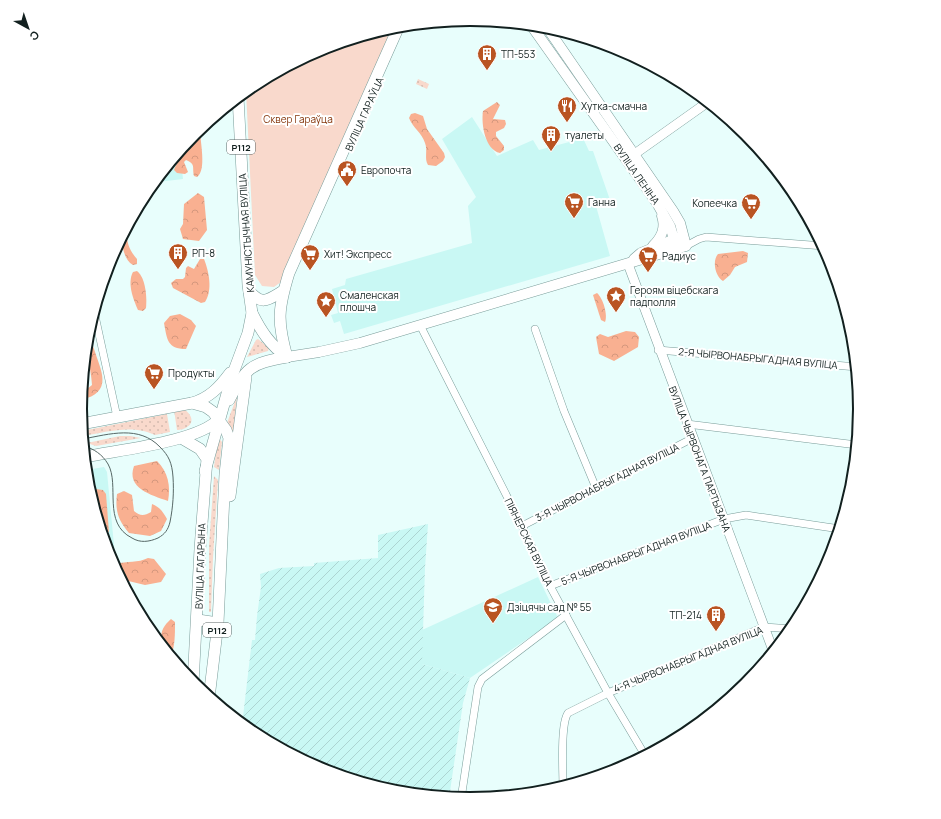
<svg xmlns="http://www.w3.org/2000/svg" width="941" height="819" viewBox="0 0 941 819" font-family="Manrope,sans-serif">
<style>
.built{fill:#c9f8f4}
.industrial{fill:url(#industrial-furrows)}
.grass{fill:url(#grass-dots)}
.forest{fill:url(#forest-crowns)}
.green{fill:#f9d9cc}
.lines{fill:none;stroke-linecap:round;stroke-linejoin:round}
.minor-casing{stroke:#799c99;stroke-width:8}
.tertiary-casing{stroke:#799c99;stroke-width:10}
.secondary-casing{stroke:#799c99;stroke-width:11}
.primary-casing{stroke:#799c99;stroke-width:12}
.minor{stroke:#fff;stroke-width:7}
.tertiary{stroke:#fff;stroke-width:9}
.secondary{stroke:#fff;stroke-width:10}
.primary{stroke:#fff;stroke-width:11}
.tram{stroke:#576866;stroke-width:1}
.labels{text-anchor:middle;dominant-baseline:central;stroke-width:4;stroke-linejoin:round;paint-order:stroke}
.shield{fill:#fff;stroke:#596362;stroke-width:1}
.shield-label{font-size:9px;font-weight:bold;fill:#12201f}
.poi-label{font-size:10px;fill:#12201f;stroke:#fff;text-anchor:start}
.street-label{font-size:10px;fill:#12201f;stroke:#fff}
.park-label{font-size:10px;fill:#85360b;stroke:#fff}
.rim{fill:none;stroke:#12201f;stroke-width:2}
</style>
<defs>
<pattern id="industrial-furrows" width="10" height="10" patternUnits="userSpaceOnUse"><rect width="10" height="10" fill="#c9f8f4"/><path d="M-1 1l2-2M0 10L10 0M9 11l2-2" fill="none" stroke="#acd4d1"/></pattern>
<pattern id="grass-dots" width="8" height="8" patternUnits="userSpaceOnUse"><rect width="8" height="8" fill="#f9d9cc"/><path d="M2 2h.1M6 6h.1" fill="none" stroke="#d4baaf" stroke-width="1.8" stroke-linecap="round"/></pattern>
<pattern id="forest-crowns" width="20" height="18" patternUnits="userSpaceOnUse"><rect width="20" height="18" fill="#f9b091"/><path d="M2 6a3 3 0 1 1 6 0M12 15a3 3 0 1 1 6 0" fill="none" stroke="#d4977d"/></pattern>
</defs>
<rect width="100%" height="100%" fill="#e8fefc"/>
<g class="built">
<path d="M472,117l25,39 36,-16 6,10 34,-9 9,-5 7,15h4l17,49 -14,6 14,50 -266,78 -4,-13 -6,2 -3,-8 7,-2 -6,-24 13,-4 1,-6 126,-36 -4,-37 8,-9 -34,-58z"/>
<path d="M180,150l3,29 -25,3 -1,-4z"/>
<path d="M104,467l3,5 9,94h-3l-3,-7 -23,-74 -1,-15z"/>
<path d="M538,577l20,41 -88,60 -48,-14v-34z"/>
</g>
<path class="industrial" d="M428,524l-3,44 -3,96 48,14 -7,25 -14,95 -55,-6 -73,-22 -68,-36 -11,-9 10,-85h3l2,-24 4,-29 -1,-13 19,-6 35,-2v-3l64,-5v-23z"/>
<g class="grass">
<path d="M418,79l11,5 -2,5 -11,-5z"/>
<path d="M258,339l11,9 -1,3 -21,6 9,-17z"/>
<path d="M237,396l-4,39 -6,-12z"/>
<path d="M183,409c7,3 13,13 4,18 -2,2 -7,3 -10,3l-3,-20z"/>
<path d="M167,414l3,18 -15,3c-22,-11 -49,-3 -72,1l-1,-5z"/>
<path d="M120,436h10l11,2 -45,8 -9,-3z"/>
<path d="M218,437l4,5 -3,28 -5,-3z"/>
<path d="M214,476l4,4 -5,78 -2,54h-2v-66z"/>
</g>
<g class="forest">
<path d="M497,102l3,3 -7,14 12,1 1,4 -2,4 -8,4v4l8,10v4l-4,3c-15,-3 -19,-29 -17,-42z"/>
<path d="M415,113l8,3 4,13 17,24 1,4 -2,4 -7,5 -8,-1c-4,-6 0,-15 -3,-22 -3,-10 -12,-15 -16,-25l2,-4z"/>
<path d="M200,129c0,13 7,41 -3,48l-3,-1c-2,-9 2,-12 -8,-16l-2,2 4,10 -3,2 -8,-1 -3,-3c2,-6 9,-17 9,-22z"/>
<path d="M198,193l6,4 3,33 -8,11 -16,-2 -3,-10 3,-5 1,-20z"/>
<path d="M127,227c-1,13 1,22 10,32v5l-4,1c-9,-5 -10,-17 -12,-27z"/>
<path d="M743,251l5,2 -1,9 -12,5 -5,8 -7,6c-8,-5 -11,-20 -5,-27z"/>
<path d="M200,259h4c5,13 9,31 1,43l-4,1 -28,-15 -2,-5 5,-4h7l2,-2 1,-9 2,-2 6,3z"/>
<path d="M137,271c9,7 10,27 9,37l-3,3 -5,-1c-5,-11 -11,-27 -5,-38z"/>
<path d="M597,293c6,5 11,22 8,29l-4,-2 -8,-25z"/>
<path d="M180,314l11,6 5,6 -10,23c-19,0 -19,-10 -22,-26l6,-7z"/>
<path d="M89,327c2,7 2,15 5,22 7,22 20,43 -13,51l1,-7 10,-8c-1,-20 -9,-38 -3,-58z"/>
<path d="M626,331l9,1 4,5 -1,10 -24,14 -15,-7 -3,-17 4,-3 8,3z"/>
<path d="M157,461c11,11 14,25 11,40 -17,-6 -42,-13 -34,-35z"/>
<path d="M96,489l7,1 3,4 3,38c-14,-4 -17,-28 -16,-40z"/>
<path d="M124,491l8,4 2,16c6,5 10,5 17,1l1,-8c8,3 11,8 15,15l-6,12 -11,5 -21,-3c-11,-13 -14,-22 -12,-39z"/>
<path d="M148,558l6,1 12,15 -5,8 -16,3 -25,-6 -5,-11 1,-4c11,-3 22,-1 32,-6z"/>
<path d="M171,619l4,3c0,13 0,23 -4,35 -11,-13 -15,-25 0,-38z"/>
</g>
<path class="green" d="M393,27l-112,255 -7,5 -12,-1 -7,-11 -9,-184 8,-6 67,-36z"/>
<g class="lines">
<g class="minor-casing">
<g id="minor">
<path d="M686,246l13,-7 7,-2 118,9"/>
<path d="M94,311l23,106"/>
<path d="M420,325l102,201 28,60 58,107 38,64"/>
<path d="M535,329l29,82 32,77"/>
<path d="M658,350l199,17"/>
<path d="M687,424l170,21"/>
<path d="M522,526l171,-88"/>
<path d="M550,586l174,-67 22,-4 94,14"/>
<path d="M563,788c0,-16 -3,-64 5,-75l40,-20 156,-66 29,2"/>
<path d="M461,799l17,-112 4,-8 84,-64"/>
</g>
</g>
<g class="tertiary-casing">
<g id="tertiary">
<path d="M629,158l79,-56"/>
<path d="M628,264l146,389"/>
</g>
</g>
<g class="secondary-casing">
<g id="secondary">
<path d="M531,25l126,178 13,23 7,23"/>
<path d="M653,246c9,-9 13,-18 9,-30"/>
<path d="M634,259l7,-6 39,-16"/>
<path d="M287,357l32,-5 41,-9 326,-97 -6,-23 -7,-12 -127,-185"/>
</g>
</g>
<g class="primary-casing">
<g id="primary">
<path d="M249,291c13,15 19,9 34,0"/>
<path d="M252,313c9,18 18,32 35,44"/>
<path d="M287,357c-10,-36 -9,-48 2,-84l110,-247"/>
<path d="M229,400c18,-33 20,-36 58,-43"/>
<path d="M192,403c17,-5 27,-15 38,-30"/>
<path d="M81,424l111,-21 14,4 7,5 13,18 3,8 -4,36 -7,149 -9,75"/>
<path d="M183,439l17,10 7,10 -7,90 -7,135"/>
<path d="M85,457c32,-7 113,-15 134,-38"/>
<path d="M205,471l27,-95 16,-43 4,-20 -4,-28 -10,-188"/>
<path d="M230,496l16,-119"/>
<path d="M198,620l20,3"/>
</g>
</g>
<use href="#minor" class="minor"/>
<use href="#tertiary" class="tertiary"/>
<use href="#secondary" class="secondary"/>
<use href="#primary" class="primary"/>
<path class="tram" d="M83,439c27,-5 56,-14 77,8 9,9 12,16 13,30 1,15 0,30 -3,45 -2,8 -5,12 -12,16 -9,4 -18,5 -26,0 -30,-15 -12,-53 -24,-74 -6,-10 -14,-15 -24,-18"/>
</g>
<defs>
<g id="building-pin" transform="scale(1)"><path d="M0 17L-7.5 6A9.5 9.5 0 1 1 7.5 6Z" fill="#b95422" stroke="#fff"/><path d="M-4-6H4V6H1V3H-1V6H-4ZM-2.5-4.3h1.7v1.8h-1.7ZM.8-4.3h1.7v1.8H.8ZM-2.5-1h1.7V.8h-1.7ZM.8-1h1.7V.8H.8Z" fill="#fff"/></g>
<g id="restaurant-pin" transform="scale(1)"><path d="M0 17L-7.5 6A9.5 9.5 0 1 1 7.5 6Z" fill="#b95422" stroke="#fff"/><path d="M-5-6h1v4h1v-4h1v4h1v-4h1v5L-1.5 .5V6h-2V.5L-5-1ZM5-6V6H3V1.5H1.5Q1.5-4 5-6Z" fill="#fff"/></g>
<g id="civic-pin" transform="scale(1)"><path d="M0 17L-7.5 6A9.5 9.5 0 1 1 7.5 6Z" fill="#b95422" stroke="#fff"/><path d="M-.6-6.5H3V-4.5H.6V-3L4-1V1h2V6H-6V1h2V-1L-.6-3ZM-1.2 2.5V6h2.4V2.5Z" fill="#fff"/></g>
<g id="supermarket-pin" transform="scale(1)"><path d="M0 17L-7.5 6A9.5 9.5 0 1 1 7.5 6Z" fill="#b95422" stroke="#fff"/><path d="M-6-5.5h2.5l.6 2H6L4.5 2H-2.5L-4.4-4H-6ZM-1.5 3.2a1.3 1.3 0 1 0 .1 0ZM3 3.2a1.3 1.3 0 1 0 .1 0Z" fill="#fff"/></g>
<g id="sight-pin" transform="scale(1)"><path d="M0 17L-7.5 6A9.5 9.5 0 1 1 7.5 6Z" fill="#b95422" stroke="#fff"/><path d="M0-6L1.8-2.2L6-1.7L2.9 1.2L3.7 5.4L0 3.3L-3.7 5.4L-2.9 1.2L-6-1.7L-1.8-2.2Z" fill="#fff"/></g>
<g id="school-pin" transform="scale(1)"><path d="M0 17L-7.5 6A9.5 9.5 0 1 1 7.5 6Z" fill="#b95422" stroke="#fff"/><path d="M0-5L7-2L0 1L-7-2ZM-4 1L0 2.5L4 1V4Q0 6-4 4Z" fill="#fff"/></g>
</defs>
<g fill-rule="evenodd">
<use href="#building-pin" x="487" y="54"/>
<use href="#restaurant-pin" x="567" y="106"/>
<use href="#building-pin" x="551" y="135"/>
<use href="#civic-pin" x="347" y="170"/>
<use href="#supermarket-pin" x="574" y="202"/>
<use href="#supermarket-pin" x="751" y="203"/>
<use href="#building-pin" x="178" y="253"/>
<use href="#supermarket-pin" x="310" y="254"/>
<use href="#supermarket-pin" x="648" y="256"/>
<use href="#sight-pin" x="616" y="296"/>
<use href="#sight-pin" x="326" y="301"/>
<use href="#supermarket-pin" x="154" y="373"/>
<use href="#school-pin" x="493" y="607"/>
<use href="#building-pin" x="716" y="615"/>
</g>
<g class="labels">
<g class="shield">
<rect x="227" y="140" width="28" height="14" rx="3"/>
<rect x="203" y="623" width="28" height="14" rx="3"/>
</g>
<g class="shield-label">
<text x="241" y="147">Р112</text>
<text x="217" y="630">Р112</text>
</g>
<g class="poi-label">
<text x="501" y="54">ТП-553</text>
<text x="581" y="106">Хутка-смачна</text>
<text x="565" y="135">туалеты</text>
<text x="361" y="170">Европочта</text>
<text x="588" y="202">Ганна</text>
<text x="737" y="203" text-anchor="end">Копеечка</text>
<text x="192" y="253">РП-8</text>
<text x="324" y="254">Хит! Экспресс</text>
<text x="662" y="256">Радиус</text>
<text x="630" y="290">Героям віцебскага<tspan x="630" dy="12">падполля</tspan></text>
<text x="340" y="295">Смаленская<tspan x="340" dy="12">плошча</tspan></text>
<text x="168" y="373">Продукты</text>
<text x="507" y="607">Дзіцячы сад № 55</text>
<text x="702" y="615" text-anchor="end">ТП-214</text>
</g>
<g class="street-label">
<text transform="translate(364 114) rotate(-66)">ВУЛІЦА ГАРАЎЦА</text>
<text transform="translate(637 174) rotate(55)">ВУЛІЦА ЛЕНІНА</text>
<text transform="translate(246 233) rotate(-94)">КАМУНІСТЫЧНАЯ ВУЛІЦА</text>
<text transform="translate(758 358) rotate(5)">2-Я ЧЫРВОНАБРЫГАДНАЯ ВУЛІЦА</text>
<text transform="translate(700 459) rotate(69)">ВУЛІЦА ЧЫРВОНАГА ПАРТЫЗАНА</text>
<text transform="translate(607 482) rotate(-27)">3-Я ЧЫРВОНАБРЫГАДНАЯ ВУЛІЦА</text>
<text transform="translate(529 542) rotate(64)">ПІЯНЕРСКАЯ ВУЛІЦА</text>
<text transform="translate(636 553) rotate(-21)">5-Я ЧЫРВОНАБРЫГАДНАЯ ВУЛІЦА</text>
<text transform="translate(200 566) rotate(-88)">ВУЛІЦА ГАГАРЫНА</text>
<text transform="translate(688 659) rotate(-22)">4-Я ЧЫРВОНАБРЫГАДНАЯ ВУЛІЦА</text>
</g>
<g class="park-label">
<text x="298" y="119">Сквер Гараўца</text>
</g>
</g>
<path d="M0 0H941V819H0ZM87 409a383 383 0 1 1 766 0a383 383 0 1 1-766 0Z" fill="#fff" fill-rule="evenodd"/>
<path class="rim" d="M87 409a383 383 0 1 1 766 0a383 383 0 1 1-766 0Z"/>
<g transform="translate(28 28) rotate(140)" stroke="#ffffff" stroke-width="3" paint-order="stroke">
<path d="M0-3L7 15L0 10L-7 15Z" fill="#12201f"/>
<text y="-6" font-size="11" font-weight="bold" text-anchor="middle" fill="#12201f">С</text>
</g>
</svg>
